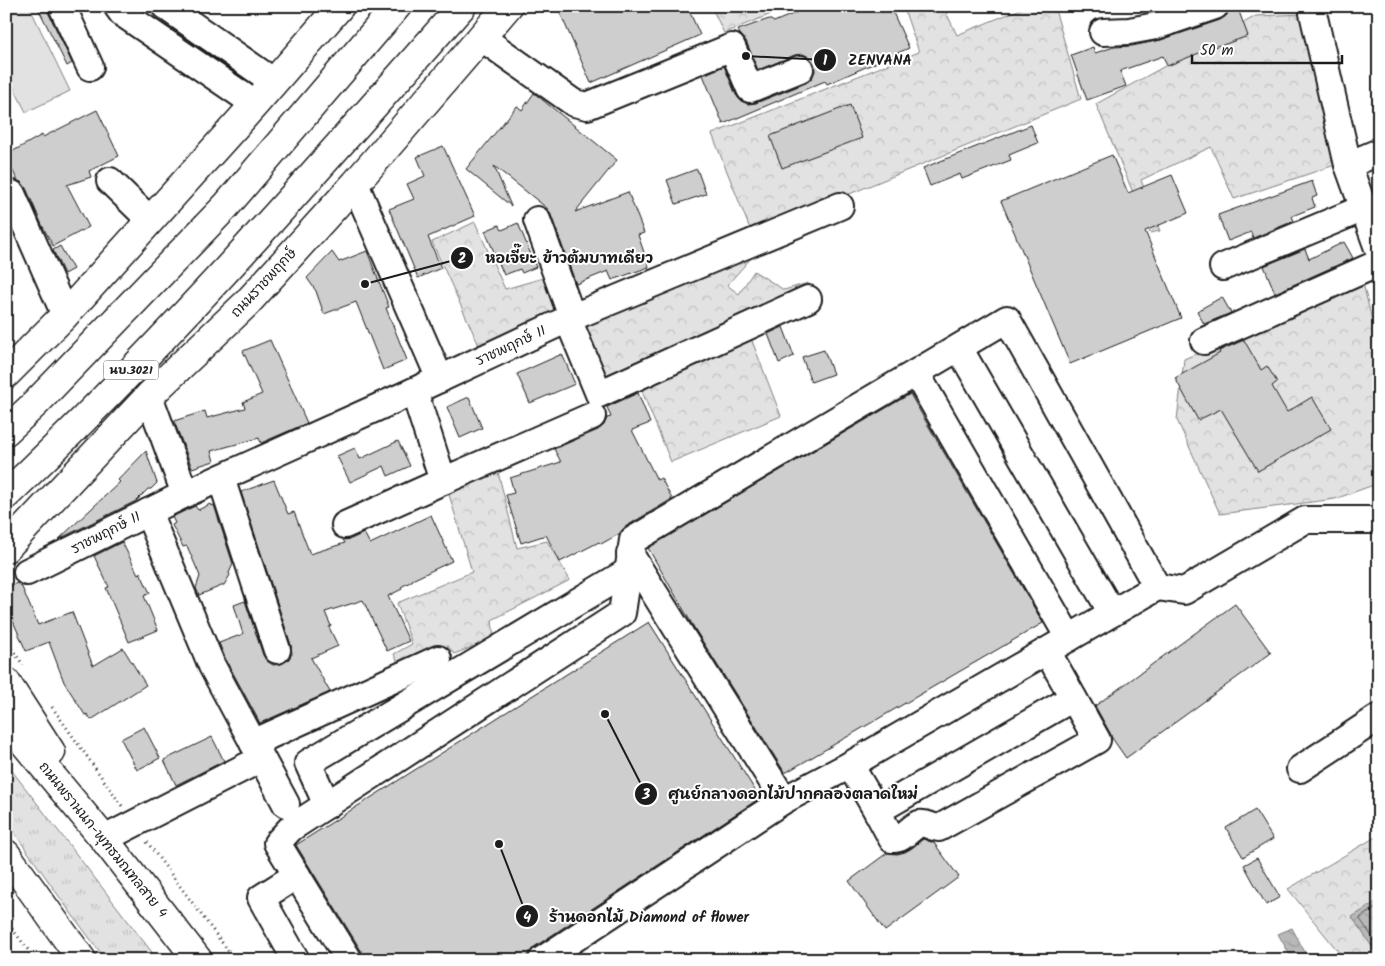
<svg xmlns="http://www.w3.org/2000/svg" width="1385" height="966" viewBox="0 0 1385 966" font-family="Kalam,'Playpen Sans Thai',sans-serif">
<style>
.grass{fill:url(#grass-tufts);stroke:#7f7f7f}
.forest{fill:url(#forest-crowns);stroke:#7f7f7f}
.garden{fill:#e2e2e2;stroke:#7f7f7f}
.water{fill:url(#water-waves);stroke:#7a7a7a}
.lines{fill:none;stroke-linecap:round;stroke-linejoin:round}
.shore{stroke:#5a5a5a;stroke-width:1}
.building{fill:#cecece;stroke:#1c1c1c}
.minor-casing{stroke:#1c1c1c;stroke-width:30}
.major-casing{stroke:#1c1c1c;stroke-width:31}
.path{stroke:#1c1c1c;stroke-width:3;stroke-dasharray:1 4;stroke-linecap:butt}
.minor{stroke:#fff;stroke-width:26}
.major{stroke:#fff;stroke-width:28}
.labels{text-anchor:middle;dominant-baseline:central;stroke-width:4;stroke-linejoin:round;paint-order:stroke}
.shield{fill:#fff;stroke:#606060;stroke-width:1}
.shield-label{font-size:12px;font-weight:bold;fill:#1c1c1c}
.street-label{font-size:14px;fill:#1c1c1c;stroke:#fff}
.leader{fill:none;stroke:#1c1c1c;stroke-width:2}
.callout-dot{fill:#1c1c1c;stroke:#fff;stroke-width:2}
.mark-label{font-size:15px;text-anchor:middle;font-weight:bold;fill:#fff}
.callout-label{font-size:15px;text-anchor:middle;font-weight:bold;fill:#1c1c1c;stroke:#fff;stroke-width:4;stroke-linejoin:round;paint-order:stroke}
</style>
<defs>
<pattern id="grass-tufts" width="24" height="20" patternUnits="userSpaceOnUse" patternTransform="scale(1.25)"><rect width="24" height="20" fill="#e2e2e2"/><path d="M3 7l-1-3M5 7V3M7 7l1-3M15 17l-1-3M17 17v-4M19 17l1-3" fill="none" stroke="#c1c1c1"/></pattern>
<pattern id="forest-crowns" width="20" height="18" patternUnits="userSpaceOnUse" patternTransform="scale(1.25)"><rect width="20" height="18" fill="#e2e2e2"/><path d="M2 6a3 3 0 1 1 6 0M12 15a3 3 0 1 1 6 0" fill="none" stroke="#c1c1c1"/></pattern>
<pattern id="water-waves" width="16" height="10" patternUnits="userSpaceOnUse" patternTransform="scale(1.25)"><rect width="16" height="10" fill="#b8b8b8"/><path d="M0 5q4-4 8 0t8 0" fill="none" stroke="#9e9e9e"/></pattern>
</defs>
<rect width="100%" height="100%" fill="#fff"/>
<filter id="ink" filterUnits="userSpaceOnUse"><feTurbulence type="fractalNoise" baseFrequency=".02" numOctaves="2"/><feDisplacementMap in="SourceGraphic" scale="10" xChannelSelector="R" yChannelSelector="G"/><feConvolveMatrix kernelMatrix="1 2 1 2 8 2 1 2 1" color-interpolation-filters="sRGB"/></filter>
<g filter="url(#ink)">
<path class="grass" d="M6,763l152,197h-52l-38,-51 -62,-88z"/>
<g class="forest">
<path d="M711,6h80l-67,27z"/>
<path d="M903,6h40l14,29 71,-29h26l27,93 -329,135 -40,-100 207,-82z"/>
<path d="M1304,14l11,68 23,82 -104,35 -23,-52 -70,33 19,51 -10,2 -54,-129 160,-88z"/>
<path d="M475,222l30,67 45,-13 11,36 -80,38 -49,-108z"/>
<path d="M761,247l-34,38 12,9 15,-23 30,19 24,-7v16l-203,85 -29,-60z"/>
<path d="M1363,283l16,66v134l-44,16 -115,15 -43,-94 7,-61z"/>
<path d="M749,333l32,83 -110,46 -32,-78z"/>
<path d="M497,468l20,80 30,-7 23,39 -78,40 2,19 -40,15 -6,-8 -48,21 -6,-13 18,-10 -15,-41 75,-31 -24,-81z"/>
<path d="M1379,835v125h-34l-57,-71z"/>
</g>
<path class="garden" d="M8,6h21l41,85 -44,21 -20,-40v-65z"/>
<g class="water">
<path d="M1379,900v57l-27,-40z"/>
<path d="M1292,928l17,32h-16l-15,-26z"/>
</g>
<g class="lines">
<path class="shore" d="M1379,906l-18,11 -1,2 19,28"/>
</g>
<g class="building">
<path d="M37,6h10l1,6 24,51 -5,3z"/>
<path d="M557,6h130l13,29 -109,48z"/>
<path d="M812,6h78l19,42 -82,36 -2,-3 -102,43 -20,-49 21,-9 12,29 5,6 7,3 8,-1 50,-20 6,-5 3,-7 -1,-8 -5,-6 -6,-3 -8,1 -37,15 -12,-29 -6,-7 -2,-4 31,-11 5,3z"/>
<path d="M1230,6h7l11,30 -28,10 -1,-1 -52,21 -4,-10 -43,15 6,15 -39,14 -16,-45 22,-8 2,6 19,-6 18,-1 29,-6 59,-20 7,-5z"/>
<path d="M534,93l83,67 -42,52 53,-20 16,41 -6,2 11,32 -37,13 -4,-9 -32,13 -25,-69 -3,-6 -54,-43 17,40 -45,-37 51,-63 5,4z"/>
<path d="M850,105l12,33 -80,30 -12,-32z"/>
<path d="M97,110l22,46 -30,15 2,6 -24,8 22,42 -36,19 -11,-21 -16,-37 -5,-6 -3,-1 -12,-23v-3l36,-20 1,2z"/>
<path d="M1031,125l7,18 -29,12 2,5 -49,19 -2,-5 -30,12 -7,-18z"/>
<path d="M443,146l32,70 -47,21 13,31 -23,10 -29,-69 25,-10 -7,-15 18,-8 -8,-19z"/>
<path d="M1112,155l16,38 44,-18 16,38 -43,18 36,87 -111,46 -69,-163z"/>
<path d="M697,169l9,25 -30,10 -9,-24z"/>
<path d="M1312,181l5,15 -5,2 3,9 -23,9 2,5 -41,17 -2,-6 -23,9 -10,-26z"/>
<path d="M518,223l18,44 -14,6 -2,-4 -16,6 -19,-44 14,-6 3,5z"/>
<path d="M1344,242l9,16 -78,35 -11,-27 41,-17 4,10z"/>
<path d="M60,246l13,23 -9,5 -11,-24z"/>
<path d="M367,251l22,56 -3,1 21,52 -24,10 -27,-68 -32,12 -8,-23 -9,-13 25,-26 7,10z"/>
<path d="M1222,297l9,16 -27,11 -7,-13z"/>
<path d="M783,327l11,29 -15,7 -11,-29z"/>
<path d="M270,340l37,83 -46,20 -2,-5 -48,13 3,10 -22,7 -18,-47 31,-10 2,7 38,-10 -2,-6 19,-8 -19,-43z"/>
<path d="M1244,340l17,30 6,-4 10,16 -5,4 15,26 25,-15 19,32 -73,42 -37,-62 -23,11 -23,-42 45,-25 -1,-2z"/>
<path d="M824,350l9,24 -22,8 -9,-25z"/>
<path d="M562,354l13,30 -45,19 -13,-29z"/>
<path d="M638,393l12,30 -18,7 25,50 4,-2 11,21 -47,28 -6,7 -18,10 -2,-2 -39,20 -14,-27 -25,8 -15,-48 8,-2 -4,-15 51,-16 -7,-13 44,-19 6,-5 3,-7 4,-1 -4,-10z"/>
<path d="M910,394l133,229 -258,150 -89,-142 -48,-83z"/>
<path d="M469,397l13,31 -22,10 -13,-31z"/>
<path d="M398,441l12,25 -22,10 -4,-10 -34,16 -13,-26 18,-8 5,11z"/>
<path d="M146,451l11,32 -6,6h-3l-12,12 -77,38 61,-57 -2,-2z"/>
<path d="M274,480l14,34 6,-2 16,42 35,-11 -2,-3 8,-1 13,-6 6,11 61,-29 21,46 -40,19v1l-11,6 1,2 -14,7 21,45 -22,10 -24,-51 -38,12 6,14 -2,1 9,19 -27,12 19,34 -70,31 -34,-63 -7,-17 24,-9 -9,-29 11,-4 18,54 4,6 6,4 8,-1 7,-4 4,-6 -1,-9 -50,-153z"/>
<path d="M210,504l1,2 3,-1 19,59 -4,9 1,2 -6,10 -25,10 -3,-7 4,-12 -13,-30 -4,1 -11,-22 3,-2 -3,-6 23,-11 3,4z"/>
<path d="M122,542l16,32 2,-2 10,21 -6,3 14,34 -29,12 -23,-54 3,-1 -15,-31z"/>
<path d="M17,583l4,2 17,40 34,-13 21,54 30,-18 23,37 -55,35 -4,-6 -2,1 -21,-33 -15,-40 -23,9 -20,-46v-17z"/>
<path d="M1235,604l36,49 -145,105 -14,-20 -2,-5 -15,-27z"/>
<path d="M649,622l111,176 -226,149 -6,8 -7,5h-157l-2,-8 -66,-107z"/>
<path d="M144,727l16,31 -23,12 -16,-31z"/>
<path d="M212,737l12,24 -48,24 -12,-25z"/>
<path d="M1255,810l18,29 -30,18 -17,-29z"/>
<path d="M923,839l11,4 25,34 -74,54 -36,-50 38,-28 10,1 8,-2 7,-4z"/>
<path d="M1257,858l23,39 -14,8 -22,-40z"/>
</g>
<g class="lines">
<g class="minor-casing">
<g id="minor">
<path d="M62,6l28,61"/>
<path d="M117,6l5,7 133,91"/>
<path d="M165,6l109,76"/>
<path d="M1314,6l-1,7 35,152 31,86"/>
<path d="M1103,32l26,-1 27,-5 59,-20"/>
<path d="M482,38l92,65 13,3 145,-59 18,42 50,-20"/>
<path d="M1348,165l31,-13"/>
<path d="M110,181l40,39"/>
<path d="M355,184l85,195"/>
<path d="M12,194l53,121"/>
<path d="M537,220l35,97"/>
<path d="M1223,267l141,-59"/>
<path d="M568,319l31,75 209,-95"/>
<path d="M1204,341l175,-78"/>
<path d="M959,348l153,265"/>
<path d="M916,373l153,265"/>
<path d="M414,391l29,90 149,-65"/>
<path d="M149,396l36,98"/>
<path d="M221,478l56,172"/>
<path d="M148,512l64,154 74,138"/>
<path d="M345,525l98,-44"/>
<path d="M630,554l154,246"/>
<path d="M27,572l158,-78 229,-103 154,-72 272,-113"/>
<path d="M1157,587l27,4 121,-71h74"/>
<path d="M253,743l185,-84"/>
<path d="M850,765l27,46 15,28c12,1 17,-11 27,-15 7,-2 13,4 20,4l158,-88 -50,-89"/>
<path d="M1300,769l79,-52"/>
<path d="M327,805l-19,-42 319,-191"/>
<path d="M877,811l196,-113"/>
<path d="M104,839l143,-73"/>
<path d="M296,960l-35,-62 36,-23"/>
<path d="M349,960l-72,-117 14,-15 331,-215 11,-73 374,-221 150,268 -307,178 -66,35 -242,160"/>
</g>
</g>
<g class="major-casing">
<g id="major">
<path d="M6,374l59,-59 190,-211 85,-98"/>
<path d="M6,431l30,-28 190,-197 171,-200"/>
<path d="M6,495c162,-153 308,-322 456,-489"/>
<path d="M6,548l143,-152 98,-93 108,-119 153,-178"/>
<path d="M6,682l45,70"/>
<path d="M6,721l98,118 94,121"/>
<path d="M6,854l76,106"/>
</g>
</g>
<g class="path">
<path d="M6,640l17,25"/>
<path d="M52,707l70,99"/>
<path d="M147,842l88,118"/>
<path d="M6,921l30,39"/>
</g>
<use href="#minor" class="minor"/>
<use href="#major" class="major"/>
</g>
</g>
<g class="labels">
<rect class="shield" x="103.5" y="360.5" width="55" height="19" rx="4"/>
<g class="shield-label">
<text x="131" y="370">นบ.3021</text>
</g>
<g class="street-label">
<text transform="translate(264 283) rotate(-47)">ถนนราชพฤกษ์</text>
<text transform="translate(511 346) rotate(-25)">ราชพฤกษ์ 11</text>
<text transform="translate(106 533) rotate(-27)">ราชพฤกษ์ 11</text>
<text transform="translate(103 840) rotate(51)">ถนนพรานนก-พุทธมณฑลสาย 4</text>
</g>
</g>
<path class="leader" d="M746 56L825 60M365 284L462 258M605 714L646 794M499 844L527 916"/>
<g class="callout-dot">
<circle cx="746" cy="56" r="5"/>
<circle cx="365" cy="284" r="5"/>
<circle cx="605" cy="714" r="5"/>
<circle cx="499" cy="844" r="5"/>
<circle cx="825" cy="60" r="12"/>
<circle cx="462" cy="258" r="12"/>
<circle cx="646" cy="794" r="12"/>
<circle cx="527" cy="916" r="12"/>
</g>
<g class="mark-label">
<text x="825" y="65">1</text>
<text x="462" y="263">2</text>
<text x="646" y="799">3</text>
<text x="527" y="922">4</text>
</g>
<g class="callout-label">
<text x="880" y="65">ZENVANA</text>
<text x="569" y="263">หอเจี๊ยะ ข้าวต้มบาทเดียว</text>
<text x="793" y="799">ศูนย์กลางดอกไม้ปากคลองตลาดใหม่</text>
<text x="649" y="922">ร้านดอกไม้ Diamond of flower</text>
</g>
<rect width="1385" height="966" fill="none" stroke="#fff" stroke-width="25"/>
<rect x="12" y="12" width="1360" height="941" fill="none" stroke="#1c1c1c" stroke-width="2" filter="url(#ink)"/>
<path d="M1192 55v8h150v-8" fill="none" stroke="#1c1c1c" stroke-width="2.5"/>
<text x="1200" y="55" font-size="15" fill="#1c1c1c" stroke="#ffffff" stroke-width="4" paint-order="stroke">50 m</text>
</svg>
